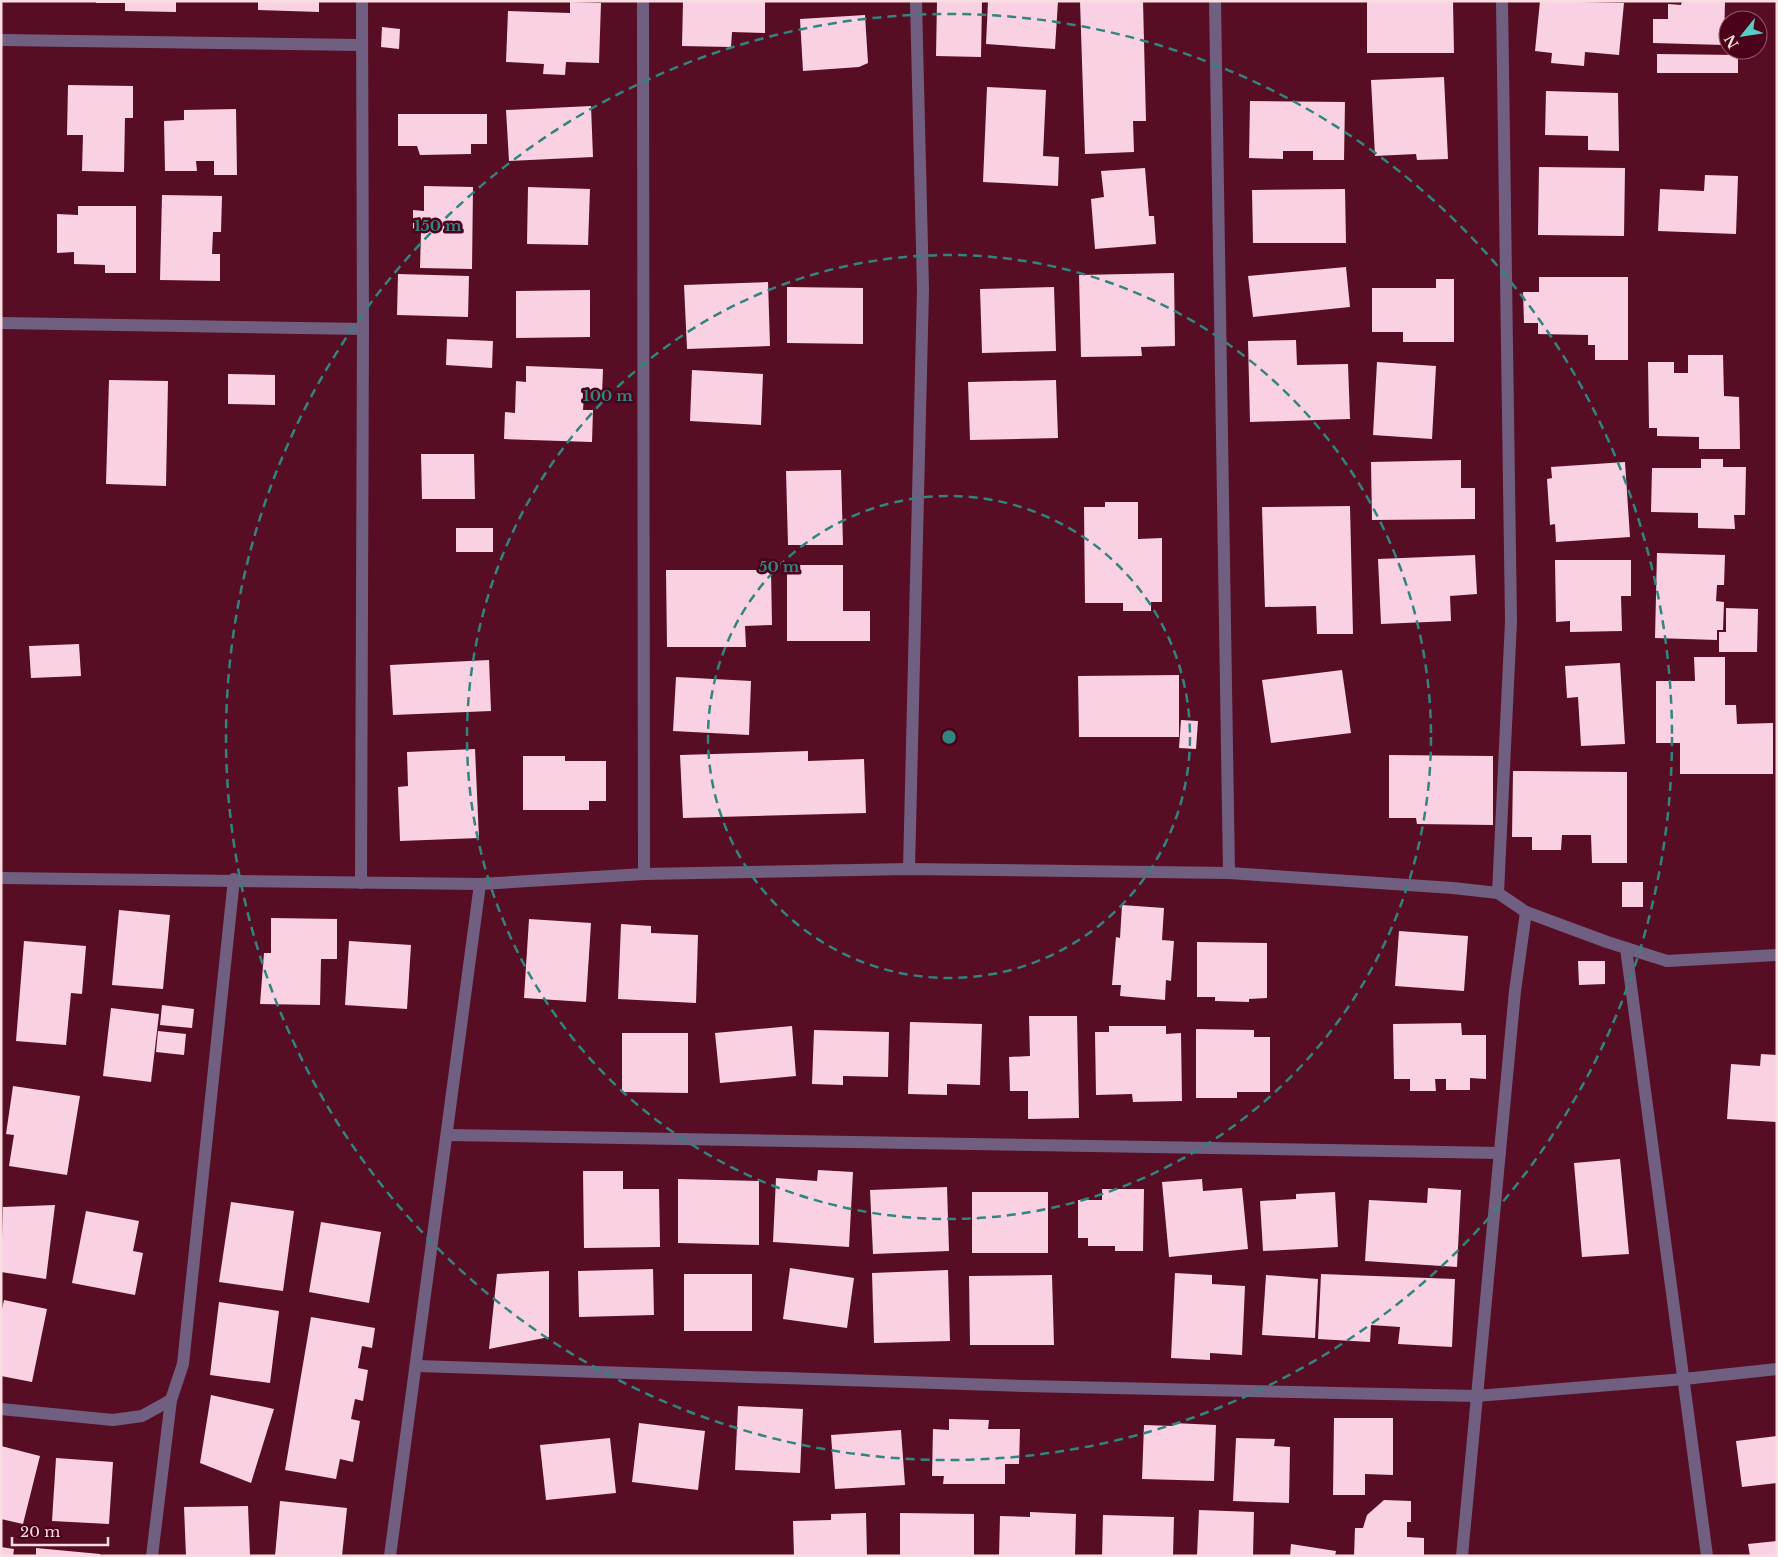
<svg xmlns="http://www.w3.org/2000/svg" width="1778" height="1557" viewBox="0 0 1778 1557" font-family="'Libre Baskerville',serif">
<style>
.building{fill:#f9d1e3}
.lines{fill:none;stroke-linecap:round;stroke-linejoin:round}
.minor{stroke:#715f81;stroke-width:12}
.ring{fill:none;stroke:#32857f;stroke-width:2.5;stroke-dasharray:9 6}
.centre{fill:#32857f;stroke:#4b011a;stroke-width:2.5}
.ring-label{font-size:15px;text-anchor:middle;font-weight:bold;fill:#32857f;stroke:#4b011a;stroke-width:5;stroke-linejoin:round;paint-order:stroke}
</style>
<rect width="100%" height="100%" fill="#570e24"/>
<g class="building">
<path d="M96,1h80v11l-51,-1v-8h-29z"/>
<path d="M258,1h61v11l-61,-2z"/>
<path d="M683,1h82v32l-33,-1 -1,15 -49,-1z"/>
<path d="M937,1h45l-1,56 -45,-1z"/>
<path d="M988,1h70l-3,48 -69,-5z"/>
<path d="M1080,1h63l3,120h-13l1,31 -49,2z"/>
<path d="M1367,1h86l1,52h-87z"/>
<path d="M1540,1l84,2 -5,52 -34,-3 -1,14 -33,-3 1,-10 -17,-2z"/>
<path d="M1682,1h43l-1,44 -71,-2v-24h15v-15l13,1z"/>
<path d="M570,2l31,1 -2,60 -33,-1 -1,13 -22,-1 1,-10 -38,-2 2,-51 62,2z"/>
<path d="M865,15l3,48 -9,4 -56,4 -3,-52z"/>
<path d="M382,27l18,2 -1,20 -18,-2z"/>
<path d="M1657,54l81,1v18h-81z"/>
<path d="M1444,77l4,82 -31,1 -1,-6 -41,2 -4,-76z"/>
<path d="M68,85l65,1v32h-8l-1,54 -42,-1 1,-36h-16z"/>
<path d="M987,87l59,3 -3,66 16,1 -1,29 -75,-4z"/>
<path d="M1546,91l72,2 1,58 -31,-1v-14l-43,-1z"/>
<path d="M1250,101l95,1 -1,58h-31v-9h-30v8l-34,-1z"/>
<path d="M591,106l2,51 -84,4 -3,-51z"/>
<path d="M236,109l1,66h-23v-14h-18l1,10h-32l-1,-50 20,-1v-10z"/>
<path d="M398,114h89v30h-16v10l-51,1 -3,-9h-19z"/>
<path d="M1539,167l86,1 -1,68 -86,-1z"/>
<path d="M1145,168l4,48h5l2,28 -61,5 -4,-50 13,-2 -3,-26z"/>
<path d="M1705,175l33,1 -2,58 -78,-3 2,-42 44,2z"/>
<path d="M424,186l49,1 -1,82 -52,-1 1,-36h-8v-22l11,1z"/>
<path d="M528,187l62,2 -2,56 -61,-1z"/>
<path d="M1345,189l1,54h-93l-1,-53z"/>
<path d="M162,195l60,1 -1,36h-8l-1,22h8v27l-60,-1z"/>
<path d="M78,206h58v67h-31v-8l-31,-1v-12l-17,1v-39l21,1z"/>
<path d="M1346,267l4,40 -97,10 -5,-41z"/>
<path d="M1174,273l1,73 -34,1 1,9 -61,1 -2,-82z"/>
<path d="M398,274l71,2 -1,41 -71,-2z"/>
<path d="M1539,277h89v83h-33v-15h-7v-10l-50,-1v-11h-14l-1,-31h16z"/>
<path d="M1436,279h18v63h-51v-10h-31v-44h64z"/>
<path d="M768,282l2,64 -83,3 -3,-64z"/>
<path d="M787,287l76,1v56l-76,-1z"/>
<path d="M1054,287l2,64 -74,2 -2,-64z"/>
<path d="M590,290v47l-74,1v-47z"/>
<path d="M447,339l46,2 -1,27 -46,-3z"/>
<path d="M1296,340l1,25 51,-1 2,55 -100,3 -2,-81z"/>
<path d="M1688,355h35l1,41 15,1 1,52h-41v-12l-42,-1v-8h-8l-1,-66h26v11h14z"/>
<path d="M1377,362l59,4 -4,73 -59,-4z"/>
<path d="M526,366l77,3 -1,26h-18l-1,15h10l-1,32 -88,-3 1,-27 10,1 1,-32 10,1z"/>
<path d="M692,370l71,4 -2,51 -71,-4z"/>
<path d="M228,374l47,1v30l-47,-1z"/>
<path d="M109,380l59,1 -2,105 -60,-2z"/>
<path d="M1056,380l2,58 -88,2 -2,-58z"/>
<path d="M421,454h53l1,45h-53z"/>
<path d="M1701,459h22v8h23l-1,48h-11l1,14 -37,-1v-15l-47,-1 1,-44h49z"/>
<path d="M1461,460v28h14v31l-103,1 -1,-58z"/>
<path d="M1625,462l5,75 -74,5 -1,-18 -5,1 -3,-46 5,-1 -1,-11z"/>
<path d="M841,470l2,75h-55l-2,-74z"/>
<path d="M1105,502h33v37l24,-1v64h-11v9h-28v-8h-38l-1,-96h21z"/>
<path d="M1350,506l3,128h-36l-1,-28 -51,1 -3,-100z"/>
<rect x="456" y="528" width="37" height="24"/>
<path d="M1657,553l68,2 -1,30h-7l-1,16 8,1 -1,28h-6v10l-62,-2z"/>
<path d="M1475,555l2,39 -27,2 1,25 -70,3 -3,-65z"/>
<path d="M1555,560h76v36h-10l1,35 -52,1v-11l-14,1z"/>
<path d="M787,565h56v46h27v30h-83z"/>
<path d="M666,570h105l1,55 -27,1 1,21h-79z"/>
<path d="M1726,608l32,1 -1,43h-38v-20h7z"/>
<path d="M79,644l2,32 -50,2 -2,-32z"/>
<path d="M1694,657h31v48h11l1,19 36,-1v51h-93v-31h-24v-62h39z"/>
<path d="M489,660l2,51 -98,4 -3,-50z"/>
<path d="M1620,663l5,81 -44,2 -3,-49 -11,1 -2,-32z"/>
<path d="M1342,670l9,63 -80,10 -9,-63z"/>
<path d="M1179,675v62h-100l-1,-61z"/>
<path d="M676,677l75,4 -2,54 -76,-4z"/>
<path d="M1181,720l17,1 -2,28 -17,-1z"/>
<path d="M475,749l4,89 -79,3 -2,-54 10,-1 -1,-34z"/>
<path d="M808,751v10l56,-2 2,54 -183,5 -3,-63z"/>
<path d="M1389,755l104,1v69l-76,-1 -1,-6h-27z"/>
<path d="M523,756h42v5h41v40h-17v9h-66z"/>
<path d="M1513,771l114,1v91h-35l-1,-28h-29l-1,15h-29v-13h-20z"/>
<rect x="1622" y="882" width="21" height="25"/>
<path d="M1122,905l42,3 -2,32 12,1 -3,40 -5,-1 -1,20 -45,-4 1,-11h-9l4,-48 4,1z"/>
<path d="M119,910l51,5 -7,74 -51,-4z"/>
<path d="M271,918l66,1v40h-16l-1,46 -60,-1 4,-51h7z"/>
<path d="M529,919l62,4 -5,79 -62,-4z"/>
<path d="M621,924l30,2v7l47,2 -2,68 -78,-4z"/>
<path d="M1399,931l69,5 -4,55 -69,-5z"/>
<path d="M24,941l62,5 -4,48 -11,-1 -5,52 -50,-4z"/>
<path d="M349,941l62,4 -4,64 -62,-4z"/>
<path d="M1197,942l70,1v55l-18,1v3l-34,-1v-4h-18z"/>
<path d="M1578,961h27v23l-26,1z"/>
<path d="M162,1005l32,4 -2,19 -32,-3z"/>
<path d="M111,1008l48,6 -8,68 -48,-6z"/>
<path d="M1029,1016h48l2,102 -51,1v-28h-18l-1,-34 21,-1z"/>
<path d="M910,1022l72,2 -2,61 -33,-1v11l-39,-1z"/>
<path d="M1461,1023l1,12h24v44l-16,-1v12h-24v-11h-11l1,12h-26v-12h-16l-1,-55z"/>
<path d="M792,1026l4,50 -76,7 -5,-50z"/>
<path d="M1109,1026h57v8l15,-1 1,68 -49,1 -1,-8 -36,1 -1,-63h14z"/>
<path d="M1196,1029l58,1v7h16v55h-33v6h-41z"/>
<path d="M814,1030l75,2 -1,45 -45,-1v9l-31,-1z"/>
<path d="M158,1031l28,3 -2,21 -28,-3z"/>
<path d="M622,1033h66v60l-66,-1z"/>
<path d="M1761,1054l16,1v67l-50,-3 4,-55 29,2z"/>
<path d="M13,1086l67,10 -13,79 -58,-9 5,-31 -8,-1z"/>
<path d="M1620,1159l9,95 -47,3 -8,-94z"/>
<path d="M818,1170l35,2 -4,75 -76,-5 3,-64 41,3z"/>
<path d="M583,1171h40v18h36l1,58 -76,1z"/>
<path d="M678,1179l81,2v64l-81,-2z"/>
<path d="M1202,1179l1,12 39,-3 6,61 -79,8 -7,-75z"/>
<path d="M947,1187l2,64 -76,3 -3,-64z"/>
<path d="M1428,1188l33,2 -4,77 -92,-6 4,-61 58,3z"/>
<path d="M1102,1189h42l-1,62h-28v-5h-27v-8h-10v-38h24z"/>
<rect x="972" y="1192" width="76" height="61"/>
<path d="M1335,1192l3,55 -75,4 -3,-50 36,-2v-5z"/>
<path d="M231,1202l63,9 -11,80 -64,-9z"/>
<path d="M55,1205l-9,74 -45,-7 2,-65z"/>
<path d="M86,1211l53,10 -6,30 10,2 -8,42 -63,-12z"/>
<path d="M321,1222l60,10 -12,71 -60,-11z"/>
<path d="M790,1268l64,10 -7,50 -64,-9z"/>
<path d="M653,1269l1,46 -75,2 -1,-46z"/>
<path d="M948,1270l2,71 -76,2 -2,-70z"/>
<path d="M549,1271v66l-60,12 8,-75z"/>
<path d="M1175,1273l37,2v9l33,2 -3,69 -32,-2v7l-39,-2z"/>
<rect x="684" y="1274" width="68" height="57"/>
<path d="M1321,1274l134,5 -3,68 -54,-3 2,-17 -29,-2 -1,17 -52,-3z"/>
<path d="M1052,1275l2,70h-84l-1,-69z"/>
<path d="M1266,1275l52,4 -3,59 -53,-3z"/>
<path d="M4,1300l43,9 -15,73 -31,-6v-62z"/>
<path d="M219,1302l60,9 -9,72 -60,-8z"/>
<path d="M311,1317l64,11 -3,20 -10,-2 -4,22 10,2 -5,31 -8,-2 -4,20 9,2 -7,41 -13,-3 -4,20 -51,-9z"/>
<path d="M211,1395l63,14 -23,74 -51,-20z"/>
<path d="M738,1406l65,3 -3,64 -65,-3z"/>
<path d="M1334,1418h59v57l-28,-1v21h-32z"/>
<path d="M949,1419l40,1 -1,9h32l-1,35h-14v20h-62l1,-8h-12l1,-47 16,1z"/>
<path d="M639,1423l66,8 -7,59 -66,-8z"/>
<path d="M1173,1423l43,2 -2,56 -72,-2 2,-54 29,1z"/>
<path d="M901,1430l4,55 -70,4 -4,-54z"/>
<path d="M1777,1436v47l-35,4 -6,-46z"/>
<path d="M610,1438l6,55 -70,7 -6,-55z"/>
<path d="M1236,1438l39,1 -1,7 16,1 -1,56 -56,-2z"/>
<path d="M1,1446l39,10 -17,68 -22,-5z"/>
<path d="M56,1458l57,4 -4,62 -57,-3z"/>
<path d="M1384,1500l27,1v21h-4v15l17,1v18h-70l1,-28h8l4,-13z"/>
<path d="M280,1501l67,7 -5,48h-67z"/>
<path d="M248,1506l2,50h-64l-2,-49z"/>
<path d="M1199,1510l55,2 -1,44h-56z"/>
<path d="M1030,1512l46,2 -1,42h-76l1,-40 30,1z"/>
<path d="M866,1513l1,43h-73l-1,-35 38,-1v-6z"/>
<path d="M900,1513l74,1v42h-74z"/>
<path d="M1103,1515l71,2 -1,39h-71z"/>
<path d="M1777,1541v15h-27l-2,-12z"/>
<path d="M1291,1544l45,7 -1,5h-45z"/>
<path d="M1,1547l13,2 -1,7h-12z"/>
<path d="M36,1548l64,6v2h-64z"/>
</g>
<g class="lines">
<g class="minor">
<path d="M643,1l1,873"/>
<path d="M1215,1l14,872"/>
<path d="M1,40l359,5"/>
<path d="M1,323l362,6"/>
<path d="M909,869l14,-580 -7,-288"/>
<path d="M1,878l479,6 164,-10 265,-5 320,4 224,15 45,5 28,19 81,30 60,19 110,-6"/>
<path d="M361,883l2,-554 -1,-328"/>
<path d="M1498,893l13,-272 -9,-620"/>
<path d="M1626,948l81,608"/>
<path d="M447,1135l1053,18"/>
<path d="M417,1366l607,20 452,10 208,-17 93,-10"/>
<path d="M1,1409l112,11 29,-4 29,-16"/>
<path d="M152,1556l19,-156 12,-36 51,-485"/>
<path d="M390,1556l90,-672"/>
<path d="M1462,1556l53,-565 11,-79"/>
</g>
</g>
<g class="ring">
<circle cx="949" cy="737" r="241"/>
<circle cx="949" cy="737" r="482"/>
<circle cx="949" cy="737" r="723"/>
</g>
<circle cx="949" cy="737" r="8" class="centre"/>
<g class="ring-label">
<text x="438" y="231">150 m</text>
<text x="608" y="401">100 m</text>
<text x="779" y="572">50 m</text>
</g>
<rect width="1778" height="1557" fill="none" stroke="#f9dde1" stroke-width="5"/>
<g transform="translate(1743 35) rotate(240)"><circle r="24" fill="#4b011a" stroke="#91596a"/>
<path d="M0-4L9 19L0 12L-9 19Z" fill="#55cec5"/>
<text y="-8" font-size="14" font-weight="bold" text-anchor="middle" fill="#f9dde1">N</text>
</g>
<path d="M12 1537v8h96v-8" fill="none" stroke="#f9dde1" stroke-width="2.5"/>
<text x="20" y="1537" font-size="15" fill="#f9dde1" stroke="#4b011a" stroke-width="4" paint-order="stroke">20 m</text>
</svg>
